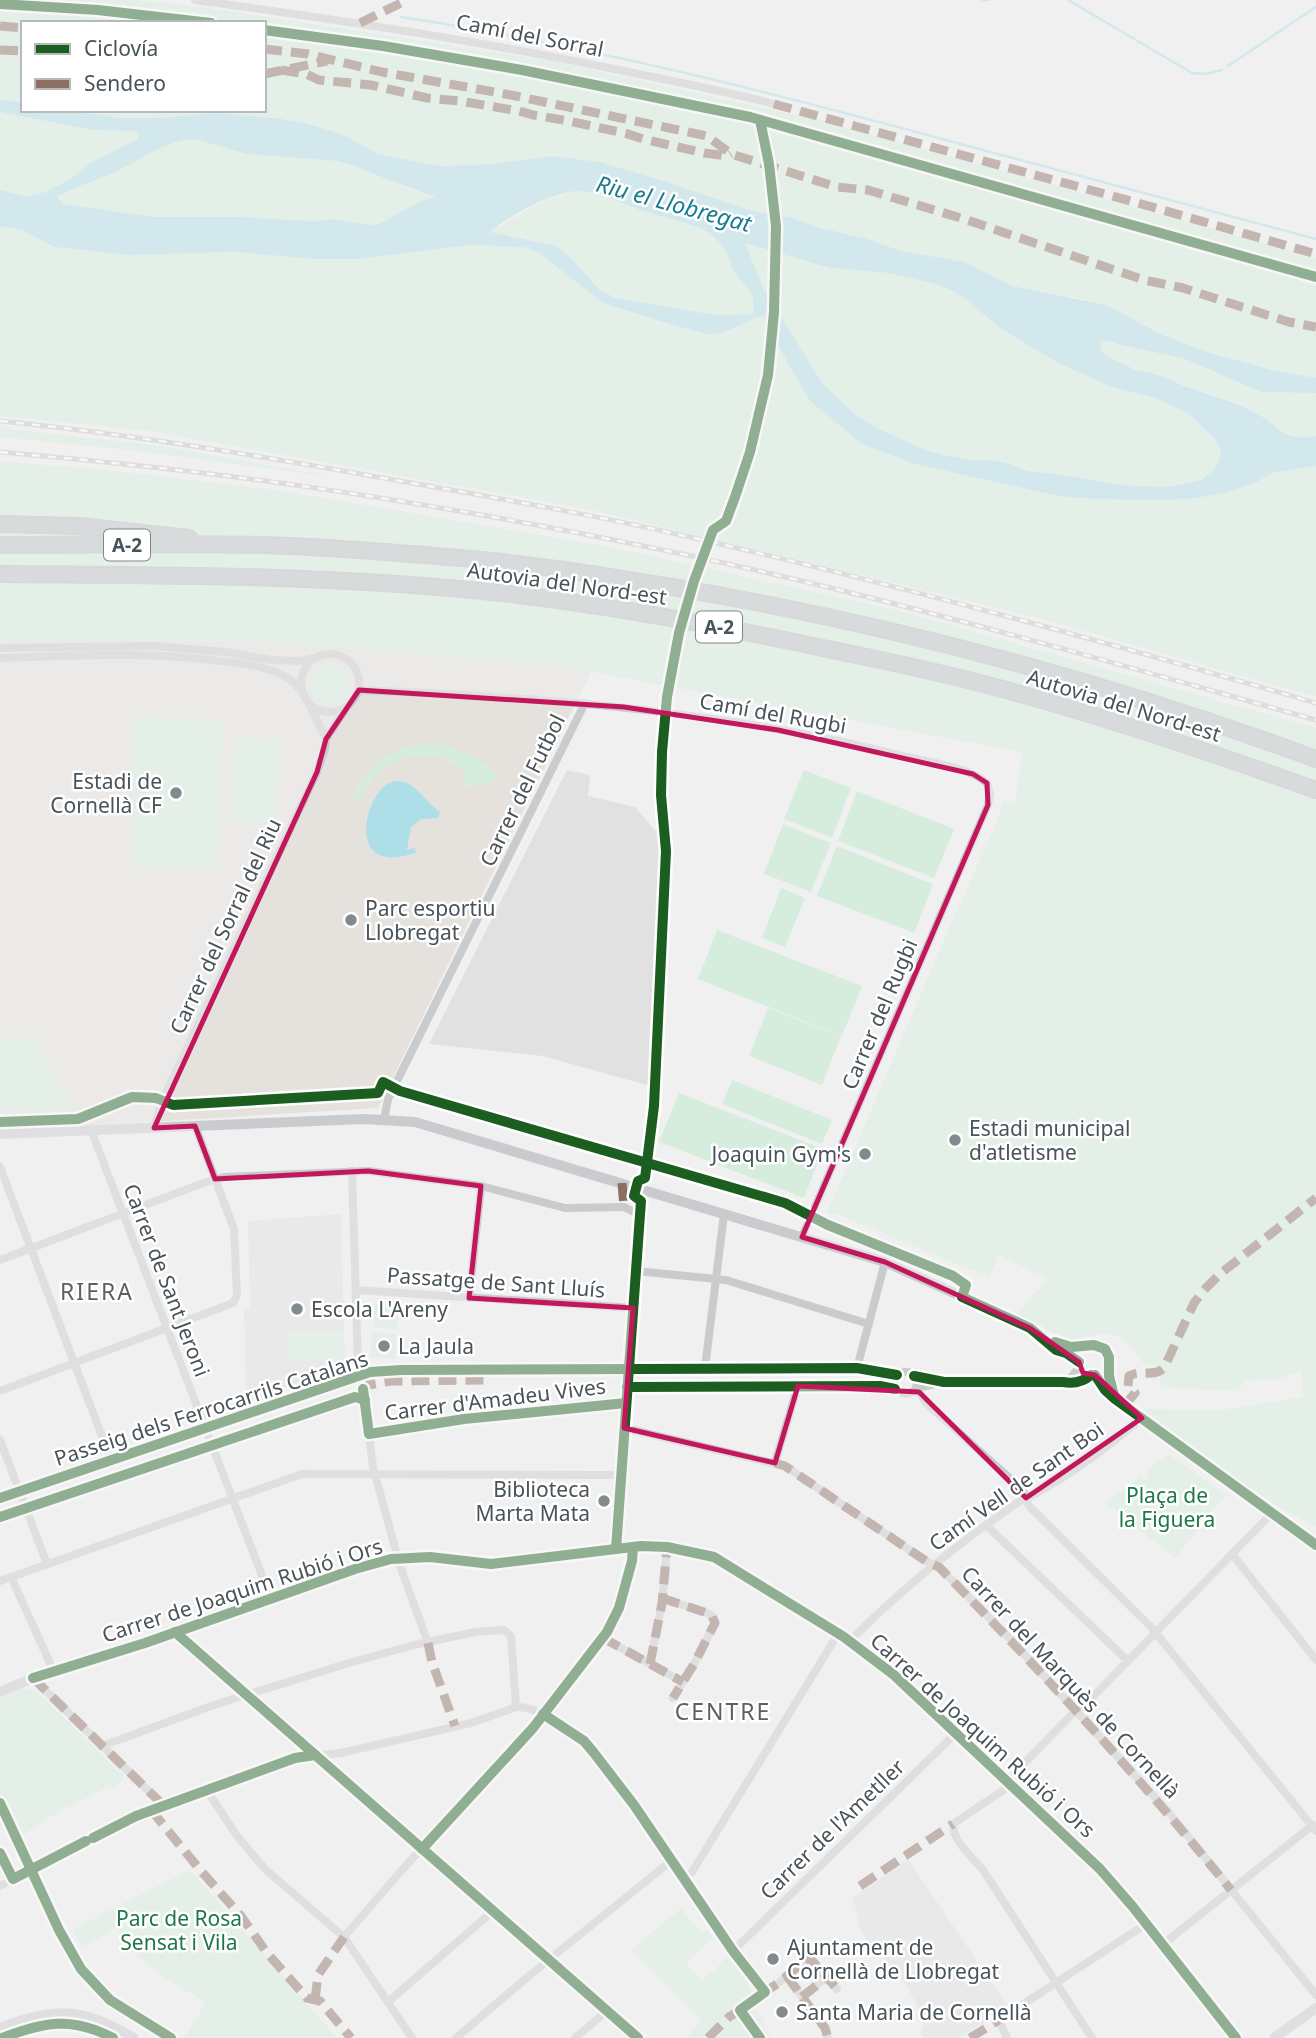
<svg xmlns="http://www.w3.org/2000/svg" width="1316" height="2038" viewBox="0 0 1316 2038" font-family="'Noto Sans',sans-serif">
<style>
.commercial{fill:#e5e2dd}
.education{fill:#e2e1e1}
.green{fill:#d6edde}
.water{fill:#aedee8;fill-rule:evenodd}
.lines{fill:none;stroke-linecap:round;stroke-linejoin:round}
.stream{stroke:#aedee8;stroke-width:2.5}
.highway-casing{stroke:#b5babe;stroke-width:18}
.street{stroke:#cacbcd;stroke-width:8}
.secondary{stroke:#c9cbce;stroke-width:10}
.highway{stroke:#bbc0c3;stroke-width:14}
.rail-casing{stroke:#c5c6c7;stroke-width:5}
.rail{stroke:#fff;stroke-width:2.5;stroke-dasharray:8;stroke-linecap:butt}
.quiet{stroke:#8d6e63;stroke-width:9;stroke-dasharray:18 9;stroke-linecap:butt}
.cycleway-casing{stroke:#fff;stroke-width:15}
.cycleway{stroke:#1b5e20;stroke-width:10}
.marked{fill:none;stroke:#c2185b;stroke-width:5;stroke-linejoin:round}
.poi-dot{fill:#838a8e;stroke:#fff;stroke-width:2.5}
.labels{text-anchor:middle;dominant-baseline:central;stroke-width:5;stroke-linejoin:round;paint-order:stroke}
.shield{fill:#fff;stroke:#7f878c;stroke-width:2}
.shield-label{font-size:19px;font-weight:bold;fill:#48535a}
.street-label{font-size:21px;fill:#48535a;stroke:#fff}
.poi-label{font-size:21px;fill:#48535a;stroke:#fff;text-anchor:start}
.park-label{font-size:21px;fill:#1f7646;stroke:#fff}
.water-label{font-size:23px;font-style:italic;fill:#177c90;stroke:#fff}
.neighbourhood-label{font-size:23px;letter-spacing:2px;fill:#5c5f63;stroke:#fff}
</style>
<rect width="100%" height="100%" fill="#f0f0f0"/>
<path class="commercial" d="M37,639l233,3 290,24 31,6 -213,436 -378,23v-491z"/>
<g class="education">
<path d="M567,770l23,5 -2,21 47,11 26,31 -4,153 -7,95 -107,-30 -114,-12z"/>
<path d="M341,1214l4,149 -99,41 -2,-94 6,-1 -2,-88z"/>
<path d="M908,1859l100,148 -49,31h-36l-2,-7 3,-4 -1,-5 -7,-19 -15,-26 -35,-37 -6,-12 -4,-19 -4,-11z"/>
</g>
<g class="green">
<path d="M0,0h139l72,8 348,54 259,58 498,138v120l-44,-8 -62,-17 -50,-19 -71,-34 -76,-14 -49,-24 -63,-11 -34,-12 -50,-12 -27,-10 -38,-6 -91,-31 -61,-18 -48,-6 -60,8 -52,2 -63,-12 -33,-19 -53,-15 -72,-7 -63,5h-35l-57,-8h200v-87h-241v80l-23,-4z"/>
<path d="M0,112l93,18h44l2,9c-16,9 -34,15 -49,25 -38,25 -42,38 -90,26z"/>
<path d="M195,139l51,15 91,7 18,5 51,21 32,10 -19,5 -40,22 -9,1 -38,-6 -18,2 -73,-4h-86l-92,-13 -6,-8c18,-8 38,-15 56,-23 26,-13 53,-33 82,-34z"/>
<path d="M576,191l25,3 39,16 62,18c14,9 22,18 28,33 2,5 1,6 5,10 10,15 24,24 17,43l-37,1 -100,-17 -16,-9 -30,-33 -24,-13 -56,-11 55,-31z"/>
<path d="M0,226l22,4 33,17 73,8 108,-3 77,7h46l112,-14 52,2 15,5 65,51 57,18 46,13h9l8,-1 32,-15 9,-2 24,48 23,38 51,42 52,20 145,32 103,4 27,-1 36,-6 32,-11 15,-9 44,-7v231l-281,-80 -448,-108 -438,-78 -149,-15z"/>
<path d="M744,243l86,25 58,5 44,10 17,6 15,9 36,30 56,34 56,25 43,11 33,15 26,25 5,8 2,8 -3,8 -4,8 -13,10 -18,4 -17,3 -47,-2 -49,-9 -43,-5 -17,-7 -67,-9 -17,-5 -45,-20 -24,-14 -34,-32 -59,-94z"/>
<path d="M1101,340l9,1 7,3 68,15 75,33 56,1v43l-16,3 -16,-5 -23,-19 -26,-13 -94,-32h-9l-2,-3 -24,-11 -6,-6z"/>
<path d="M0,428l162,18 184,33 -208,-28 -138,-14z"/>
<path d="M0,461l116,10 162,19 337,58 281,62 420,118v798l-24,-11 -79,-51 -70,-55 78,1 82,-13 -1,-27 -23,9 -32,1 -10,11 -76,-4 -1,-20 -17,-4 -14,-18 -12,-9 -12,-3 -36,7 -51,-25 15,-21 11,-9 3,-7 -48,-23 -10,22 -155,-64 -2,2 -5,-2 119,-278 49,-109 8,-25 12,4 7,-53 -462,-86 -290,-24 -270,-2z"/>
<circle cx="330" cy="683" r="20"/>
<path d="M133,717l90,4 -5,147 -88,-2z"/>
<path d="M235,737l44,2 -3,83 -44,-1z"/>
<path d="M432,743c25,4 49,13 65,34l-9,7 -9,-1 -20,6c18,-20 -14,-32 -31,-33 -16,-1 -34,4 -46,14 -10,9 -16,19 -23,30l-7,-3c19,-36 39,-50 80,-54z"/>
<path d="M804,770l47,18 -19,50 -48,-19z"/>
<path d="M857,791l97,38 -20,49 -96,-37z"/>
<path d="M783,824l48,19 -20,49 -47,-18z"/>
<path d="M837,846l96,38 -19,49 -97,-37z"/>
<path d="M781,888l24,10 -20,49 -23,-9z"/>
<path d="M717,930l145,56 -20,50 -144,-57z"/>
<path d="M768,1008l73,28 -19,49 -73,-29z"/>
<path d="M34,1038l39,70 -73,3v-72z"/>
<path d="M732,1080l100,40 -10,24 -100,-40z"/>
<path d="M679,1093l144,56 -19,49 -145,-56z"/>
<path d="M374,1304l25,1 -2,24 -24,-2z"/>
<path d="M342,1331l1,29 -56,1 -1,-29z"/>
<path d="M372,1332l25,2 -2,25 -24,-2z"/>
<path d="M1168,1454l59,42 -31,32 2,2 -23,28 -70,-56 31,-22 3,-5 7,5 3,-5 -2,-2 1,-3z"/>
<path d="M22,1688l14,3 89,86 -8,8 -5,3 -2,-2 -63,32 1,3 -29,15 -19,-39v-100z"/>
<path d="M190,1870l147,168h-153l22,-36c-39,-22 -64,-35 -89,-74l-35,19 -9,-18z"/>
<path d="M681,1908l19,23 8,-1 5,8 -27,25 16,17 12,-9 13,-15 23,31 4,22 5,6 3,-1 3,5 -4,4 10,15h-85l16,-17 -71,-71z"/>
</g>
<g class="water">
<path d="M0,99l23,4v7h41l57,8h35l63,-5 63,6 26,5 36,11 33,19 63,12 52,-2 60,-8 48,6 61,18 91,31 38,6 27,10 50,12 34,12 63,11 49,24 93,19 54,29 50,19 62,17 44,8v15l-55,-1 -76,-33 -68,-15 -7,-3h-9l-1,8 6,7 24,11 2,3c22,0 42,13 62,19 20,7 41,13 60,23 28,14 25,30 62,24v30l-44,7 -15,9 -32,11 -36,6 -27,1 -67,-1 -36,-3 -145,-32 -52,-20 -51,-42 -23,-38 -24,-48 -9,2 -32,15 -8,1h-9l-46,-13 -57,-18 -65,-51 -15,-5 -52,-2 -112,14h-46l-77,-7 -108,3 -73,-8 -33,-17 -22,-4v-36l27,6 19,-4 24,-13 20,-16 48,-24 -1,-8 -44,-1 -93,-18zM195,139l51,15 91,7 18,5 34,14 47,17 -17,5 -40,22 -9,1 -38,-6 -18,2 -73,-4h-86l-92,-13 -6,-7c17,-10 38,-16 56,-24 26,-12 53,-33 82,-34zM576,191l25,3 39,16 62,18c12,8 20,15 26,28 2,5 3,11 6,15 10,15 25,23 18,43l-37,1 -100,-17 -16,-9 -30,-33 -15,-11 -64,-13c20,-17 59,-38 86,-41zM745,243l85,25 58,5 44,10 17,6 15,9 36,30 56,34 56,25 43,11 33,15 26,25 5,8 2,8 -3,8 -4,8 -13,10 -18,4 -17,3 -47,-2 -49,-9 -43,-5 -17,-7 -18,-4h-18l-31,-5 -17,-5 -45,-20 -24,-14 -34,-32 -59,-94z"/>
<path d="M400,781c19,4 25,21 40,31l-2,6 -17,1 -10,8 -4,23 8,-2 1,5c-10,2 -22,7 -33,3 -28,-8 -16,-57 2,-70 4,-4 9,-5 15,-5z"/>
</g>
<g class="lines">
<g class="stream">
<path d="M982,0h7"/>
<path d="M1068,0l124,73 13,1 17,-4"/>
<path d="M401,17c192,29 380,78 567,129 116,32 232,61 348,93"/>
<path d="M1228,66l88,-59"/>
</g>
<g class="highway-casing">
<g id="highway">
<path d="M0,524l79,2 110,12"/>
<path d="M0,545c88,0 175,-2 263,0 70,2 139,8 209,14 67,6 133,17 200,28 219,37 435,95 644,172"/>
<path d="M0,574c173,1 346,1 519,21 100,12 200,31 299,52 59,12 119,24 177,40 108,29 215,65 321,103"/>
</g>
</g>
<g class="street">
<path d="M195,0c140,19 280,40 419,69 53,11 107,21 160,35"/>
<path d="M0,648l155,-2 70,6 46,8 27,1 18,-3"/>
<circle cx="330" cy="683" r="29"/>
<path d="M0,658c73,-2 146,-7 219,3 19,2 39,4 57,11 11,4 18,11 26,19"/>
<path d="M359,690c183,7 369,21 548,67 22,5 62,10 80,26l3,11 -2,11 -186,432"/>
<path d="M310,706l16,33"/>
<path d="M384,1120l4,-21 197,-396"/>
<path d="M154,1128l7,-25 156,-331 8,-23 1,-10 21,-32"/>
<path d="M91,1130l180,469"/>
<path d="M0,1167l111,293"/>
<path d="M352,1171l6,196 5,19 10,81 27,99 28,77"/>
<path d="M0,1260l206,-78 18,-5 144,-6 113,15 84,22 59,-1 16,8 -16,213 161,38 141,95 13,6 74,75 158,173 145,180"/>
<path d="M636,1271l90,9 143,44"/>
<path d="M356,1290l277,18"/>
<path d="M469,1298l12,-112"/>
<path d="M705,1368l19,-154"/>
<path d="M857,1368l28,-106"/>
<circle cx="906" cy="1383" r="11"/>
<path d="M360,1375l10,-3 31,-2 456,-2 40,7"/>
<path d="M914,1376l30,6h119c11,2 20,0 28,-7"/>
<path d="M944,1382l-28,6 10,15 97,87 6,16 122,121 165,204"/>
<path d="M1063,1382l8,-4 9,-12"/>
<path d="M627,1387l253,-1 15,3"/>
<path d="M0,1391l233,-88 4,-8 -3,-66 -39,-103"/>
<path d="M369,1434l95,-15 162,-16"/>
<path d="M0,1440l47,124"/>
<path d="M775,1463l23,-77"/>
<path d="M986,1525l142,136"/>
<path d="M1232,1554l84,106"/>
<path d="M11,1577l43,95"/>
<path d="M0,1581l302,-107 319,1"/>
<path d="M662,1598l45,15 5,3 3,7 -21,41 -21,34"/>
<path d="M175,1632l432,379 -32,27"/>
<path d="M603,1638l80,44"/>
<path d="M850,1641c50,-51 105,-95 164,-136 7,-5 16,-8 23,-12 37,-21 73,-47 105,-75"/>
<path d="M650,1664l12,-61 5,-56"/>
<path d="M33,1678l130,127"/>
<path d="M102,1746l112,-41 135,-42 65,-18 61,-13 29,-2 7,6 5,71"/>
<path d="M206,1789l31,47 28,33 79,68 68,101"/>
<path d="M0,1803l31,66"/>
<path d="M0,1853l13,26"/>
<path d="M683,1878l9,-6 146,-238"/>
<path d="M0,1886l136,-70 159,-58 46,-5 130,-30 45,-16c22,-1 50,20 67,33 19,16 44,56 59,77 30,45 61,90 91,134l223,-218"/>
<path d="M344,1937l57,-66 132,-143 74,-96 12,-24 13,-47 1,-14"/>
<path d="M1162,1945l151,-120"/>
<path d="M787,1976l38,52 3,10"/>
<path d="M780,1982l29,-25 28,32"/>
<path d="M802,1997l25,-20"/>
<path d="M388,2002l105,-91"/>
<path d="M456,2038l74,-63 141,-114"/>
<path d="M1007,2038l-8,-18 147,-96"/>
<path d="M1092,2038l-109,-168c-10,-13 -31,-29 -30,-46l52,-35 9,-15 57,-59 11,-7 190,-195"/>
</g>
<g class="secondary">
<path d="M0,1134l364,-15 51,3 470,140 129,58 25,14 17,16 10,3 13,9"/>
<path d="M1057,1343l14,4 27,-2 8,6 3,6v19l5,21"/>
<path d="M1095,1375l10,15 10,9 201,146"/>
<path d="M0,1498l360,-123"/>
<path d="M0,1517l355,-120 10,3"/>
<path d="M0,1692l33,-14 112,-35 210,-74 36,-10 39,-2 61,7 150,-18 26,1 31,6 26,9 134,84 36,29 206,194 33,38 103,131"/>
<path d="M0,2028c54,-21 83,-21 134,10"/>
<path d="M1274,2038l42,-30"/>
</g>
<use href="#highway" class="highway"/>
<g class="rail-casing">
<g id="rail">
<path d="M0,421c119,12 237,31 355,52 113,20 227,39 339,65 209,48 416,105 622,165"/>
<path d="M0,452c78,7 157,15 235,25 150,19 299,46 447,77 214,45 424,107 634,166"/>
</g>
</g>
<use href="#rail" class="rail"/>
<g class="quiet">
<path d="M360,23l47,-23"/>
<path d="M0,26l23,2"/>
<path d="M264,49l44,5 74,18 129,23 196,41 24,18 106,33 31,3 96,29 180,61 39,8 106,34 27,5"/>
<path d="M0,50l23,1"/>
<path d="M281,70l25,4 13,6 52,5 56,13 33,3 59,10 14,4 36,6 59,13 15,5 61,14 24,3 3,-2"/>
<path d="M264,74l63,-13"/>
<path d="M774,104l364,99 178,51"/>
<path d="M622,1183l2,24"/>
<path d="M358,1387l33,-6 96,-1"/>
<path d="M1124,1406l11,-13 -7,-7 1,-10c12,-7 24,2 35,-8l30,-65 11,-14 15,-15 96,-76"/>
<path d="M775,1463l10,3 141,95 13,6c102,104 201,210 292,323"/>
<path d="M662,1598l45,15 5,3 3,7 -21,41 -21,34"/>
<path d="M603,1638l80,44"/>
<path d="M428,1643l4,19 23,64"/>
<path d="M650,1664l12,-61 5,-56"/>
<path d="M33,1678l130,127"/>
<path d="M151,1810l50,61 40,45 26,37 40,45 13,3 31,37"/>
<path d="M860,1886l93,-62"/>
<path d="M787,1976l38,52 3,10"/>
<path d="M762,1994l18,-12 29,-25 28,32"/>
<path d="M802,1997l25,-20"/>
<path d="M315,2000l3,-25 26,-38"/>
<path d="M708,2038l21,-21 16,-10"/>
<path d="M970,2038l29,-18"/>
</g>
<g class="cycleway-casing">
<g id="cycleway">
<path d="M0,4l98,6 113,13"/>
<path d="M264,30l119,16 139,24 228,47 566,160"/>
<path d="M0,1122l78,-3 54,-22 24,1 17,7 205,-12 5,-11 17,9 385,112 43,22 125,51 13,9 -4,12 68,31 26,22 10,3 13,9"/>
<path d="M1055,1342l16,5 23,-2 11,4 4,8v19l5,20"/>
<path d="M1095,1375l10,15 10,9 201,146"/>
<path d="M914,1376l30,6h119c11,2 20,0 28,-7"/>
<path d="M627,1387l253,-1 15,3"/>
<path d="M363,1389l6,45 95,-15 162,-16"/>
<path d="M0,1498l370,-126 31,-2 456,-2 40,7"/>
<path d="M0,1517l355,-120 10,3"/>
<path d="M616,1549l25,-348 -7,-5 4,-15 7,-3 9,-72 12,-255 -5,-56 1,-43 5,-55 12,-64 15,-52 19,-51 13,-9 9,-24 15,-45 18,-77 6,-63 2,-86 -7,-62 -9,-44"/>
<path d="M175,1632l463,406"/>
<path d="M33,1678l112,-35 210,-74 36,-10 39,-2 61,7 150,-18 26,1 47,10 130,80 50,38 206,194 33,38 103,131"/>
<path d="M543,1714l41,27 10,12 40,52 99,146 32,41 -25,18 20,28"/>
<path d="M0,1803l59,127 22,39 29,31 61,38"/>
<path d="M93,1838l43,-22 159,-58 20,-3"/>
<path d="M422,1849l111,-121 74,-96 12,-24 13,-47 1,-14"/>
<path d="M0,1853l13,26 73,-38"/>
<path d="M2,2038c42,-16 69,-22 111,0"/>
</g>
</g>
<use href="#cycleway" class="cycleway"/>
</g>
<path d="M0 0H1316V2038H0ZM359,690l265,17 154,23 195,44 14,9 1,22 -186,432 83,25 145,66 49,34 4,11 12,2 47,43 -116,80 -107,-106 -121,-6 -23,77 -151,-35 9,-120 -164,-10 12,-112 -113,-15 -153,8 -20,-53 -41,2 163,-356 9,-33z" fill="#f0f0f0" fill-opacity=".55" fill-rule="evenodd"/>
<path class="marked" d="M359,690l265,17 154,23 195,44 14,9 1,22 -186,432 83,25 145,66 49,34 4,11 12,2 47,43 -116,80 -107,-106 -121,-6 -23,77 -151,-35 9,-120 -164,-10 12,-112 -113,-15 -153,8 -20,-53 -41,2 163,-356 9,-33z"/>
<g class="poi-dot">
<circle cx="176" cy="793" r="7"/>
<circle cx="351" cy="920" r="7"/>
<circle cx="955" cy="1140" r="7"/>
<circle cx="865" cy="1154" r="7"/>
<circle cx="297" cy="1309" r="7"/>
<circle cx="384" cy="1346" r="7"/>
<circle cx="604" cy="1501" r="7"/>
<circle cx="773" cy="1959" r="7"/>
<circle cx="782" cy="2012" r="7"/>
</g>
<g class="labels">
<g class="shield">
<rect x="104" y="529.5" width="46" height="31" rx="5"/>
<rect x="696" y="611.5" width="46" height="31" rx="5"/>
</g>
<g class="shield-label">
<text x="127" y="545">A-2</text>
<text x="719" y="627">A-2</text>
</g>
<g class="street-label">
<text transform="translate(530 35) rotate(11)">Camí del Sorral</text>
<text transform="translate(567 583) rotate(8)">Autovia del Nord-est</text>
<text transform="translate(1124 705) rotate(17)">Autovia del Nord-est</text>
<text transform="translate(773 713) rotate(10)">Camí del Rugbi</text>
<text transform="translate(522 790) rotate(-64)">Carrer del Futbol</text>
<text transform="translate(225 926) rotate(-65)">Carrer del Sorral del Riu</text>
<text transform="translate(879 1014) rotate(-67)">Carrer del Rugbi</text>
<text transform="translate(167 1280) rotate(69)">Carrer de Sant Jeroni</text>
<text transform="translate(496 1282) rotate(4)">Passatge de Sant Lluís</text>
<text transform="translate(495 1399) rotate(-7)">Carrer d'Amadeu Vives</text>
<text transform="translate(211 1408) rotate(-18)">Passeig dels Ferrocarrils Catalans</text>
<text transform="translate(1016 1486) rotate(-35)">Camí Vell de Sant Boi</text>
<text transform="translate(242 1590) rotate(-18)">Carrer de Joaquim Rubió i Ors</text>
<text transform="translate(1071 1682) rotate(47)">Carrer del Marquès de Cornellà</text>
<text transform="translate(983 1735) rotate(42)">Carrer de Joaquim Rubió i Ors</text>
<text transform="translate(832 1829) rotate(-44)">Carrer de l'Ametller</text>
</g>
<g class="poi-label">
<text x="162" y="781" text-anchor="end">Estadi de<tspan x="162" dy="24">Cornellà CF</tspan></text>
<text x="365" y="908">Parc esportiu<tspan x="365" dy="24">Llobregat</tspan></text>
<text x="969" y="1128">Estadi municipal<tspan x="969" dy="24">d'atletisme</tspan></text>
<text x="851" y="1154" text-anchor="end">Joaquin Gym's</text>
<text x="311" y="1309">Escola L'Areny</text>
<text x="398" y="1346">La Jaula</text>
<text x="590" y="1489" text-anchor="end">Biblioteca<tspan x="590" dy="24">Marta Mata</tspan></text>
<text x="787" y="1947">Ajuntament de<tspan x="787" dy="24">Cornellà de Llobregat</tspan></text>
<text x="796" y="2012">Santa Maria de Cornellà</text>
</g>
<g class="park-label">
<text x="1167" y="1495">Plaça de<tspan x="1167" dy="24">la Figuera</tspan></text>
<text x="179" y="1918">Parc de Rosa<tspan x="179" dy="24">Sensat i Vila</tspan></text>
</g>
<g class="water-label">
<text transform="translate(674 203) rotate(15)">Riu el Llobregat</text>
</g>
<g class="neighbourhood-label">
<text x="97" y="1291">RIERA</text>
<text x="723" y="1711">CENTRE</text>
</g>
</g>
<rect x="21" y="21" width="245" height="91" fill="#ffffff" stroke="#b6babd" stroke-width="2"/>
<rect x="35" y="44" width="35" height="10" fill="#1b5e20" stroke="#b6babd" stroke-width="2"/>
<text x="84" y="56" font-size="21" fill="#48535a">Ciclovía</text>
<rect x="35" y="79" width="35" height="10" fill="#8d6e63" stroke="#b6babd" stroke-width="2"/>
<text x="84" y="91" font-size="21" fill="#48535a">Sendero</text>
</svg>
